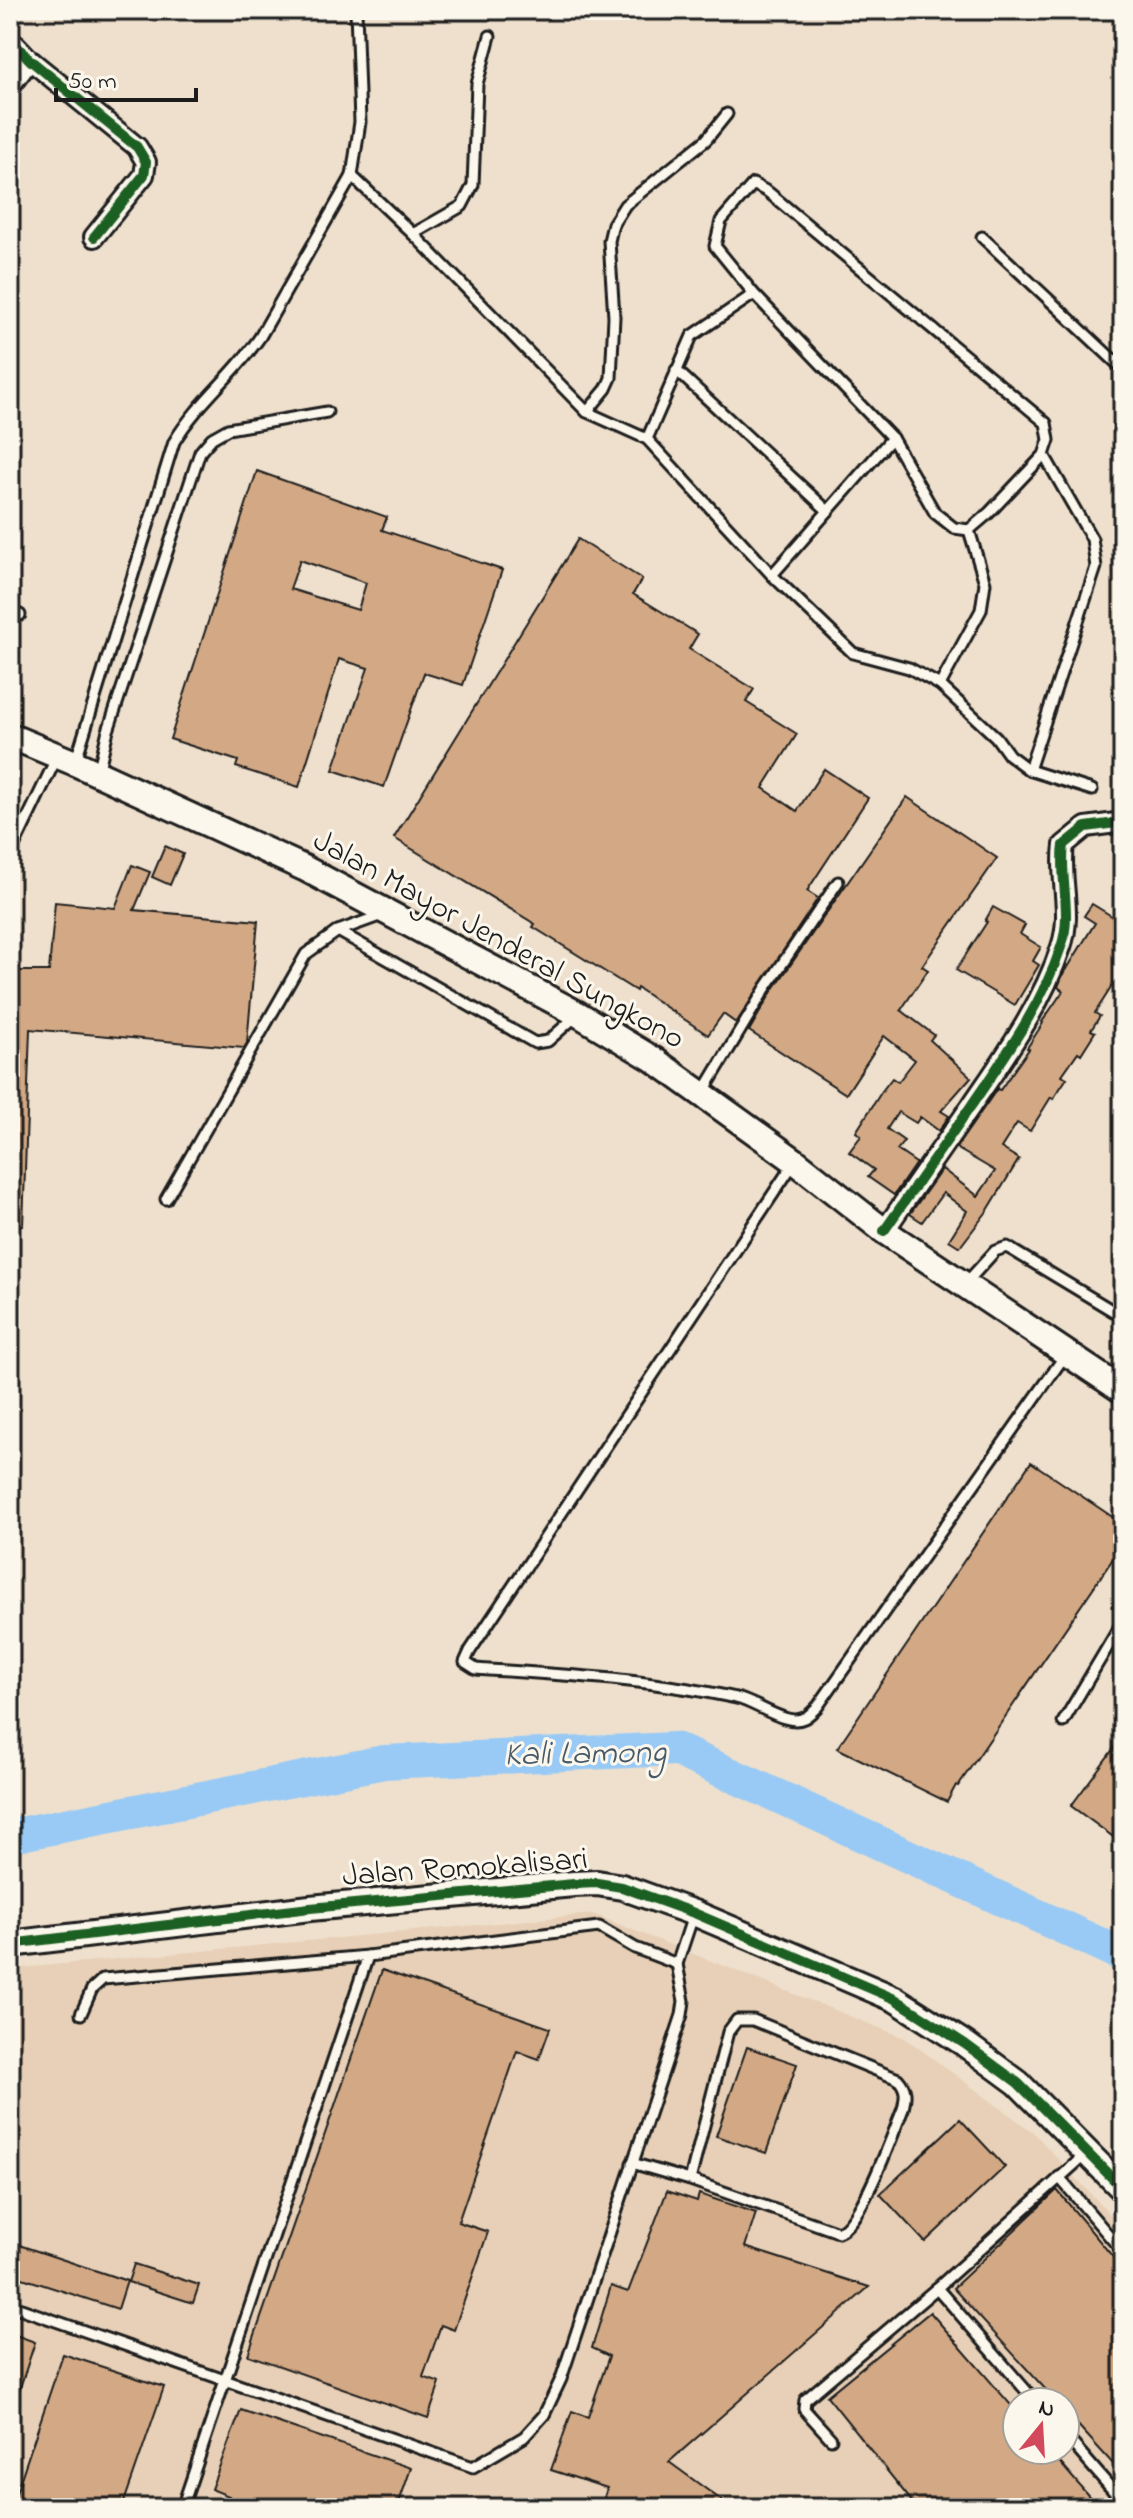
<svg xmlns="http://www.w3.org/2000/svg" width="1133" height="2518" viewBox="0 0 1133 2518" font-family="'Indie Flower',sans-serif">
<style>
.built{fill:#e7d0b7;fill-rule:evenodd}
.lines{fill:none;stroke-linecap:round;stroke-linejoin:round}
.river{stroke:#99caf5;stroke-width:34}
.building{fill:#d3a985;stroke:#1c1c1c;stroke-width:2;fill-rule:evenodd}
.lane-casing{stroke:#1c1c1c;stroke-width:15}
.street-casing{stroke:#1c1c1c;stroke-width:24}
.secondary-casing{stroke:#1c1c1c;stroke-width:30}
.lane{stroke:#fbf7ec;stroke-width:9}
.street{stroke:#fbf7ec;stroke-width:18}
.secondary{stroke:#fbf7ec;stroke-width:24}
.cycleway-casing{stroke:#fbf7ec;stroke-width:15}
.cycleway{stroke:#1b5e20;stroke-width:10}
.labels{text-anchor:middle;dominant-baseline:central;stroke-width:6;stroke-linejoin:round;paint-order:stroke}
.street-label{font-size:32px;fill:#1c1c1c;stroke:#fbf7ec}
.water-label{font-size:34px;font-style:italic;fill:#485968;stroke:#fbf7ec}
</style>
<rect width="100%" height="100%" fill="#efe0cd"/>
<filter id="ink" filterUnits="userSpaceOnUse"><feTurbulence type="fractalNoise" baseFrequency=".0125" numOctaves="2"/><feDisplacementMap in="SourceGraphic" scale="16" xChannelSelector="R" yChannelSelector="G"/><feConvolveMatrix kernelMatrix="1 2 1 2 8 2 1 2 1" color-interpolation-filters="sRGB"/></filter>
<g filter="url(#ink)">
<path class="built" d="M593,1914l312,124 128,94 90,96v280h-1113v-539zM1017,2402h48v48h-48z"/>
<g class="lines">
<path class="river" d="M10,1836l374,-74 291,-13 448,206"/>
</g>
<g class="building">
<path d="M257,471l130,46 -5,13 120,40 -39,115 -39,-12 -40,114 -51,-17 35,-102 -29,-9 -40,128 -63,-20 2,-6 -68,-22zM300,560l66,23 -8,27 -68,-21z"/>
<path d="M578,539l64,40 -9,15 65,40 -9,15 65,40 -8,13 51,32 -34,54 34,23 27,-42 44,29 -61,93 11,7 -82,125 -13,-9 -15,21 -71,-47 -1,3 -103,-64 2,-3 -141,-86z"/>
<path d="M907,797l90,61 -75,108 6,4 -27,40 33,25 -4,5 41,37 -30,34 8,5 -10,15 -19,-14 -4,6 -18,-11 -11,17 17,12 -7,9 19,13 -22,32 -26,-18 6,-7 -25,-18 12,-16 -5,-4 26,-41 10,-13 6,4 17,-22 -31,-24 -38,58 -97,-63 22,-38z"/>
<path d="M165,846l18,8 -13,31 -18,-8z"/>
<path d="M132,865l18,7 -16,38 124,11 -11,122 -3,5 -214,-19 -7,197h-13v-255h39l6,-69 60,6z"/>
<path d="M1092,904l31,19v46l-28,44 5,3 -9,14 4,2 -14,22 -3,-2 -16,23 5,3 -14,21 -2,-2 -21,34 -13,-8 -16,25 18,11 -31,51 -28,37 -11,-7 18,-29 -24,-18 -21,29 -12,-8 32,-45 36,27 17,-25 -39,-23 41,-59 3,1 29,-41 -2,-1 16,-25 -1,-1 21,-31 -5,-4 4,-10 33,-54 -11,-7z"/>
<path d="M993,907l32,18 -5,9 21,13 -8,14 6,4 -24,40 -59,-35 31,-48 -2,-1z"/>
<path d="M1031,1462l92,62v20l-165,242 -2,-1 -9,17 -110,-54z"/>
<path d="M1123,1736v108l-52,-38z"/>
<path d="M382,1970l168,58 -11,31 -22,-8 -59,171 30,10 -34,98 -13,-5 -18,52 17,6 -12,35 -180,-63z"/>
<path d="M747,2047l50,17 -31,89 -50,-17z"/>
<path d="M960,2119l45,48 -80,75 -45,-48z"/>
<path d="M1057,2190l66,79v206l-58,-64v-9h-8l-104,-114z"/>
<path d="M667,2191l30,10 2,-7 57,19 -11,34 124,40 -200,175 63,46h-131l6,-20 -56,-18 21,-59 16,6 21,-61 -17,-8 19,-62 17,6z"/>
<path d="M10,2242l117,39 -9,28 -108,-35z"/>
<path d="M134,2264l65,21 -6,18 -65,-21z"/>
<path d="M930,2312l87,100v38h32l50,58h-182l-90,-112z"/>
<path d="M10,2333l25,9 -22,67 -3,-1z"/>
<path d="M63,2354l101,33 -42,121h-111z"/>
<path d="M241,2410l170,58 -14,40h-172l4,-12 -18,-7z"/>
</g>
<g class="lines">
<g class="lane-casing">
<g id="lane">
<path d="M352,176l8,-54 -4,-112"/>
<path d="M413,234l49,-28 11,-21 4,-101 13,-48"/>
<path d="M982,237l141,132"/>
<path d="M676,370l152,141"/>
<path d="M587,412l19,-23 5,-11 3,-61 -5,-76 4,-17 12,-19 81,-65 21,-26"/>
<path d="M647,439l45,-103 62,-42 -39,-48 6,-25 32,-37 15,8 278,231 3,17 -5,15 -55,58 -20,17 -15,-2 -19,-15 -43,-75 -138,-144"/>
<path d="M772,575l120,-137"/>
<path d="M10,611l10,4"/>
<path d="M940,685l41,-75 4,-27 -16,-53"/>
<path d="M75,763l99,-321c23,-39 60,-67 86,-105l92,-161 61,58 174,178 60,27 125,136 81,78 56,15 31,17 56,52 13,18 20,15 63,20"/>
<path d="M1029,770l67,-203 -4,-28 -48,-84"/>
<path d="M98,773l9,-39 93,-282 12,-14 16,-9 99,-17"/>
<path d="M10,855l46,-96"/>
<path d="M338,931l197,112 13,-2 27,-24"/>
<path d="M704,1091l61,-102 73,-107"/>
<path d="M795,1161l-325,490 -5,11 11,7c87,6 175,10 260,29 20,4 51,29 68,20 5,-2 10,-8 14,-12l248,-352"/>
<path d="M166,1199l140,-245 32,-23 44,-16"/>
<path d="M965,1284l30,-33 12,-4 116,70"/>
<path d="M1113,1384l10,-14"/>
<path d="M1063,1722l60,-101"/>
<path d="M81,2014l11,-25 11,-10 265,-23"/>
<path d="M632,2163l58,17 148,52c23,-7 55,-99 65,-123 3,-13 4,-20 -5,-30l-145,-59h-16l-9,12 -38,148"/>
<path d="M1059,2177l64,75"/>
<path d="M937,2288l99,114"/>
<path d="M10,2305l463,162 51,-30 20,-22 17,-36 121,-364 2,-14 -7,-37 17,-51"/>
<path d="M1065,2435l58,67"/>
<path d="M831,2439l-27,-30 1,-9 132,-112 149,-134"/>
<path d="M182,2508l186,-552 231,-29 36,21 42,16"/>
</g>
</g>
<g class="street-casing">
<g id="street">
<path d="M10,39l20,21 107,87 9,15 -2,13 -50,62"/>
<path d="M10,86l20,-26"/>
<path d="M884,1231c29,-42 58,-84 87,-125 34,-50 71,-101 90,-159 12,-34 -2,-68 3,-102l22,-18 37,-5"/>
</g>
</g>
<g class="secondary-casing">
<g id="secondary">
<path d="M10,736l65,27 229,105 274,146 75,45 142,102 89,70 239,160"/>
<path d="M10,1944l300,-36 264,-24 23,-1 25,4 72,26 201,86 70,45 53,39 105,106"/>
</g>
</g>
<use href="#lane" class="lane"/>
<use href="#street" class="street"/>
<use href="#secondary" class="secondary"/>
<g class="cycleway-casing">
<g id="cycleway">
<path d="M10,39l20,21 107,87 9,15 -2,13 -50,62"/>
<path d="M884,1231c29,-42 58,-84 87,-125 34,-50 71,-101 90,-159 12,-34 -2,-68 3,-102l22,-18 37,-5"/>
<path d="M10,1944l300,-36 264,-24 23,-1 25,4 72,26 201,86 70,45 53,39 105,106"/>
</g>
</g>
<use href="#cycleway" class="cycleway"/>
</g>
</g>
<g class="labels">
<g class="street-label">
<text transform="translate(498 941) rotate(29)">Jalan Mayor Jenderal Sungkono</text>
<text transform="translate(465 1869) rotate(-4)">Jalan Romokalisari</text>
</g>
<g class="water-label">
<text transform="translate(585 1755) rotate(-1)">Kali Lamong</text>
</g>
</g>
<rect width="1133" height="2518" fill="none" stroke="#fbf7ec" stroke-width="40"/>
<rect x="20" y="20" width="1093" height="2478" fill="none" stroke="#1c1c1c" stroke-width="3" filter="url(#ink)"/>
<g transform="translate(1041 2426) rotate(18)"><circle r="38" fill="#fbf7ec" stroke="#a29f99" stroke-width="2"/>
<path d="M0-6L14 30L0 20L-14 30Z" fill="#d1495b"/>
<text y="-12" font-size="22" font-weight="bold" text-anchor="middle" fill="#1c1c1c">N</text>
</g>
<path d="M56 88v12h140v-12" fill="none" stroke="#1c1c1c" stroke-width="4"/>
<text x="68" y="88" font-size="24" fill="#1c1c1c" stroke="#fbf7ec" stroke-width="6" paint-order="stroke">50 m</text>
</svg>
